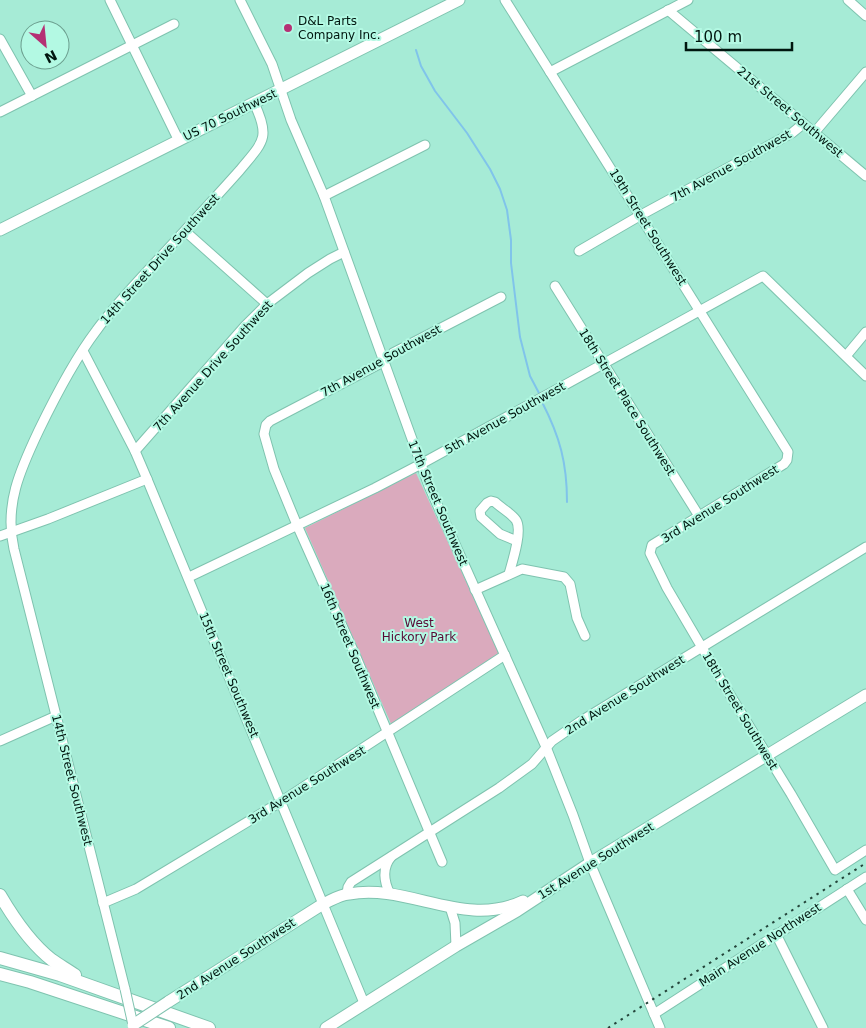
<svg xmlns="http://www.w3.org/2000/svg" width="866" height="1028" viewBox="0 0 866 1028" font-family="'DejaVu Sans',sans-serif">
<style>
.green{fill:#daaabd}
.lines{fill:none;stroke-linecap:round;stroke-linejoin:round}
.stream{stroke:#80c4ea;stroke-width:2}
.minor-casing{stroke:#7fc3af;stroke-width:11}
.major-casing{stroke:#7fc3af;stroke-width:13}
.highway-casing{stroke:#7fc3af;stroke-width:14}
.minor{stroke:#fff;stroke-width:9}
.major{stroke:#fff;stroke-width:11}
.highway{stroke:#fff;stroke-width:12}
.rail{stroke:#24443a;stroke-width:2;stroke-dasharray:2.5 5;stroke-linecap:butt}
.minor-bridge-casing{stroke:#7fc3af;stroke-width:11;stroke-linecap:butt}
.major-bridge-casing{stroke:#7fc3af;stroke-width:13;stroke-linecap:butt}
.minor-bridge{stroke:#fff;stroke-width:9}
.major-bridge{stroke:#fff;stroke-width:11}
.poi-dot{fill:#b53074;stroke:#b3f9e3;stroke-width:2}
.labels{text-anchor:middle;dominant-baseline:central;stroke-width:4;stroke-linejoin:round;paint-order:stroke}
.poi-label{font-size:12px;fill:#00160f;stroke:#b3f9e3;text-anchor:start}
.street-label{font-size:12px;fill:#00160f;stroke:#b3f9e3}
.park-label{font-size:12px;fill:#590a35;stroke:#b3f9e3}
</style>
<rect width="100%" height="100%" fill="#a6ebd6"/>
<path class="green" d="M416,473l83,180 -107,73 -87,-198z"/>
<g class="lines">
<g class="stream">
<path d="M416,50l5,16 14,25 32,42 23,36 10,20 7,21 4,30v23l9,74 10,39 10,19"/>
<path d="M542,402c18,35 25,61 25,100"/>
</g>
<g class="minor-casing">
<g id="minor">
<path d="M110,0l69,141"/>
<path d="M240,0l32,64 19,56 33,76 105,290 117,261 27,68 17,48 70,165"/>
<path d="M505,0l283,452 -1,8 -3,4 -132,81 -2,8 17,35 57,97 67,109 44,76 31,-20"/>
<path d="M848,0l18,16"/>
<path d="M668,10l198,166"/>
<path d="M0,39l32,57"/>
<path d="M550,72l138,-72"/>
<path d="M0,112l174,-88"/>
<path d="M814,133l52,-61"/>
<path d="M324,196l101,-51"/>
<path d="M185,231l82,73"/>
<path d="M579,251l62,-36 151,-82 11,-9"/>
<path d="M555,286l144,230"/>
<path d="M83,351l52,100 12,28 217,524"/>
<path d="M846,356l20,-24"/>
<path d="M135,451l110,-125 22,-22 41,-31 22,-14 14,-7"/>
<path d="M0,536l48,-17 99,-40"/>
<path d="M509,574c3,-11 14,-44 7,-54 -5,-7 -15,-12 -21,-18l-4,-1 -4,2 -7,8 1,6 19,17 17,7"/>
<path d="M189,577l186,-89 46,-24 342,-188 103,100"/>
<path d="M475,590l47,-21 42,8 6,7 7,34 8,18"/>
<path d="M0,741l56,-25"/>
<path d="M442,862l-86,-205 -59,-132 -23,-56 -10,-35 2,-9 4,-4 113,-59 10,-9 108,-56"/>
<path d="M847,889l19,31"/>
<path d="M347,894l1,-7 3,-5 148,-94 33,-24 20,-23 29,-20 285,-174"/>
<path d="M390,894c-6,-12 -8,-26 1,-37"/>
<path d="M103,903l33,-14 146,-88 223,-146"/>
<path d="M450,907l5,16 1,23"/>
<path d="M776,934l47,94"/>
<path d="M125,989l-111,-440c-10,-44 6,-79 25,-119 16,-33 35,-70 57,-99 21,-29 46,-54 70,-80 25,-27 50,-54 74,-81 23,-28 31,-32 14,-67"/>
<path d="M654,1014l212,-137"/>
</g>
</g>
<g class="major-casing">
<g id="major">
<path d="M0,230l459,-230"/>
<path d="M168,1002l155,-98c9,-4 16,-9 26,-10 59,-11 115,35 174,7"/>
<path d="M326,1028l130,-82 61,-35 73,-48 276,-168"/>
</g>
</g>
<g class="highway-casing">
<g id="highway">
<path d="M0,895c14,24 30,48 52,65 7,5 16,10 23,15"/>
<path d="M0,958l60,17 149,53"/>
<path d="M0,974l30,8 139,46"/>
</g>
</g>
<use href="#minor" class="minor"/>
<use href="#major" class="major"/>
<use href="#highway" class="highway"/>
<path class="rail" d="M608,1028l258,-165"/>
<g class="minor-bridge-casing">
<path id="minor-bridge" d="M125,989l8,36"/>
</g>
<g class="major-bridge-casing">
<path id="major-bridge" d="M133,1025l35,-23"/>
</g>
<use href="#minor-bridge" class="minor-bridge"/>
<use href="#major-bridge" class="major-bridge"/>
</g>
<circle class="poi-dot" cx="288" cy="28" r="5"/>
<g class="labels">
<g class="poi-label">
<text x="298" y="21">D&amp;L Parts<tspan x="298" dy="14">Company Inc.</tspan></text>
</g>
<g class="street-label">
<text transform="translate(790 112) rotate(40)">21st Street Southwest</text>
<text transform="translate(230 115) rotate(-26)">US 70 Southwest</text>
<text transform="translate(731 166) rotate(-29)">7th Avenue Southwest</text>
<text transform="translate(648 227) rotate(58)">19th Street Southwest</text>
<text transform="translate(160 259) rotate(-48)">14th Street Drive Southwest</text>
<text transform="translate(381 361) rotate(-29)">7th Avenue Southwest</text>
<text transform="translate(213 366) rotate(-48)">7th Avenue Drive Southwest</text>
<text transform="translate(627 402) rotate(58)">18th Street Place Southwest</text>
<text transform="translate(505 418) rotate(-29)">5th Avenue Southwest</text>
<text transform="translate(438 503) rotate(67)">17th Street Southwest</text>
<text transform="translate(720 504) rotate(-32)">3rd Avenue Southwest</text>
<text transform="translate(350 646) rotate(67)">16th Street Southwest</text>
<text transform="translate(229 675) rotate(67)">15th Street Southwest</text>
<text transform="translate(625 695) rotate(-32)">2nd Avenue Southwest</text>
<text transform="translate(740 711) rotate(59)">18th Street Southwest</text>
<text transform="translate(72 780) rotate(76)">14th Street Southwest</text>
<text transform="translate(307 785) rotate(-32)">3rd Avenue Southwest</text>
<text transform="translate(596 861) rotate(-32)">1st Avenue Southwest</text>
<text transform="translate(760 945) rotate(-33)">Main Avenue Northwest</text>
<text transform="translate(236 959) rotate(-33)">2nd Avenue Southwest</text>
</g>
<g class="park-label">
<text x="419" y="623">West<tspan x="419" dy="14">Hickory Park</tspan></text>
</g>
</g>
<g transform="translate(45 45) rotate(153)"><circle r="24" fill="#b3f9e3" stroke="#6b9e8e"/>
<path d="M0-4L9 19L0 12L-9 19Z" fill="#b53074"/>
<text y="-8" font-size="14" font-weight="bold" text-anchor="middle" fill="#00160f">N</text>
</g>
<path d="M686 42v8h106v-8" fill="none" stroke="#00160f" stroke-width="2.5"/>
<text x="694" y="42" font-size="15" fill="#00160f" stroke="#b3f9e3" stroke-width="4" paint-order="stroke">100 m</text>
</svg>
